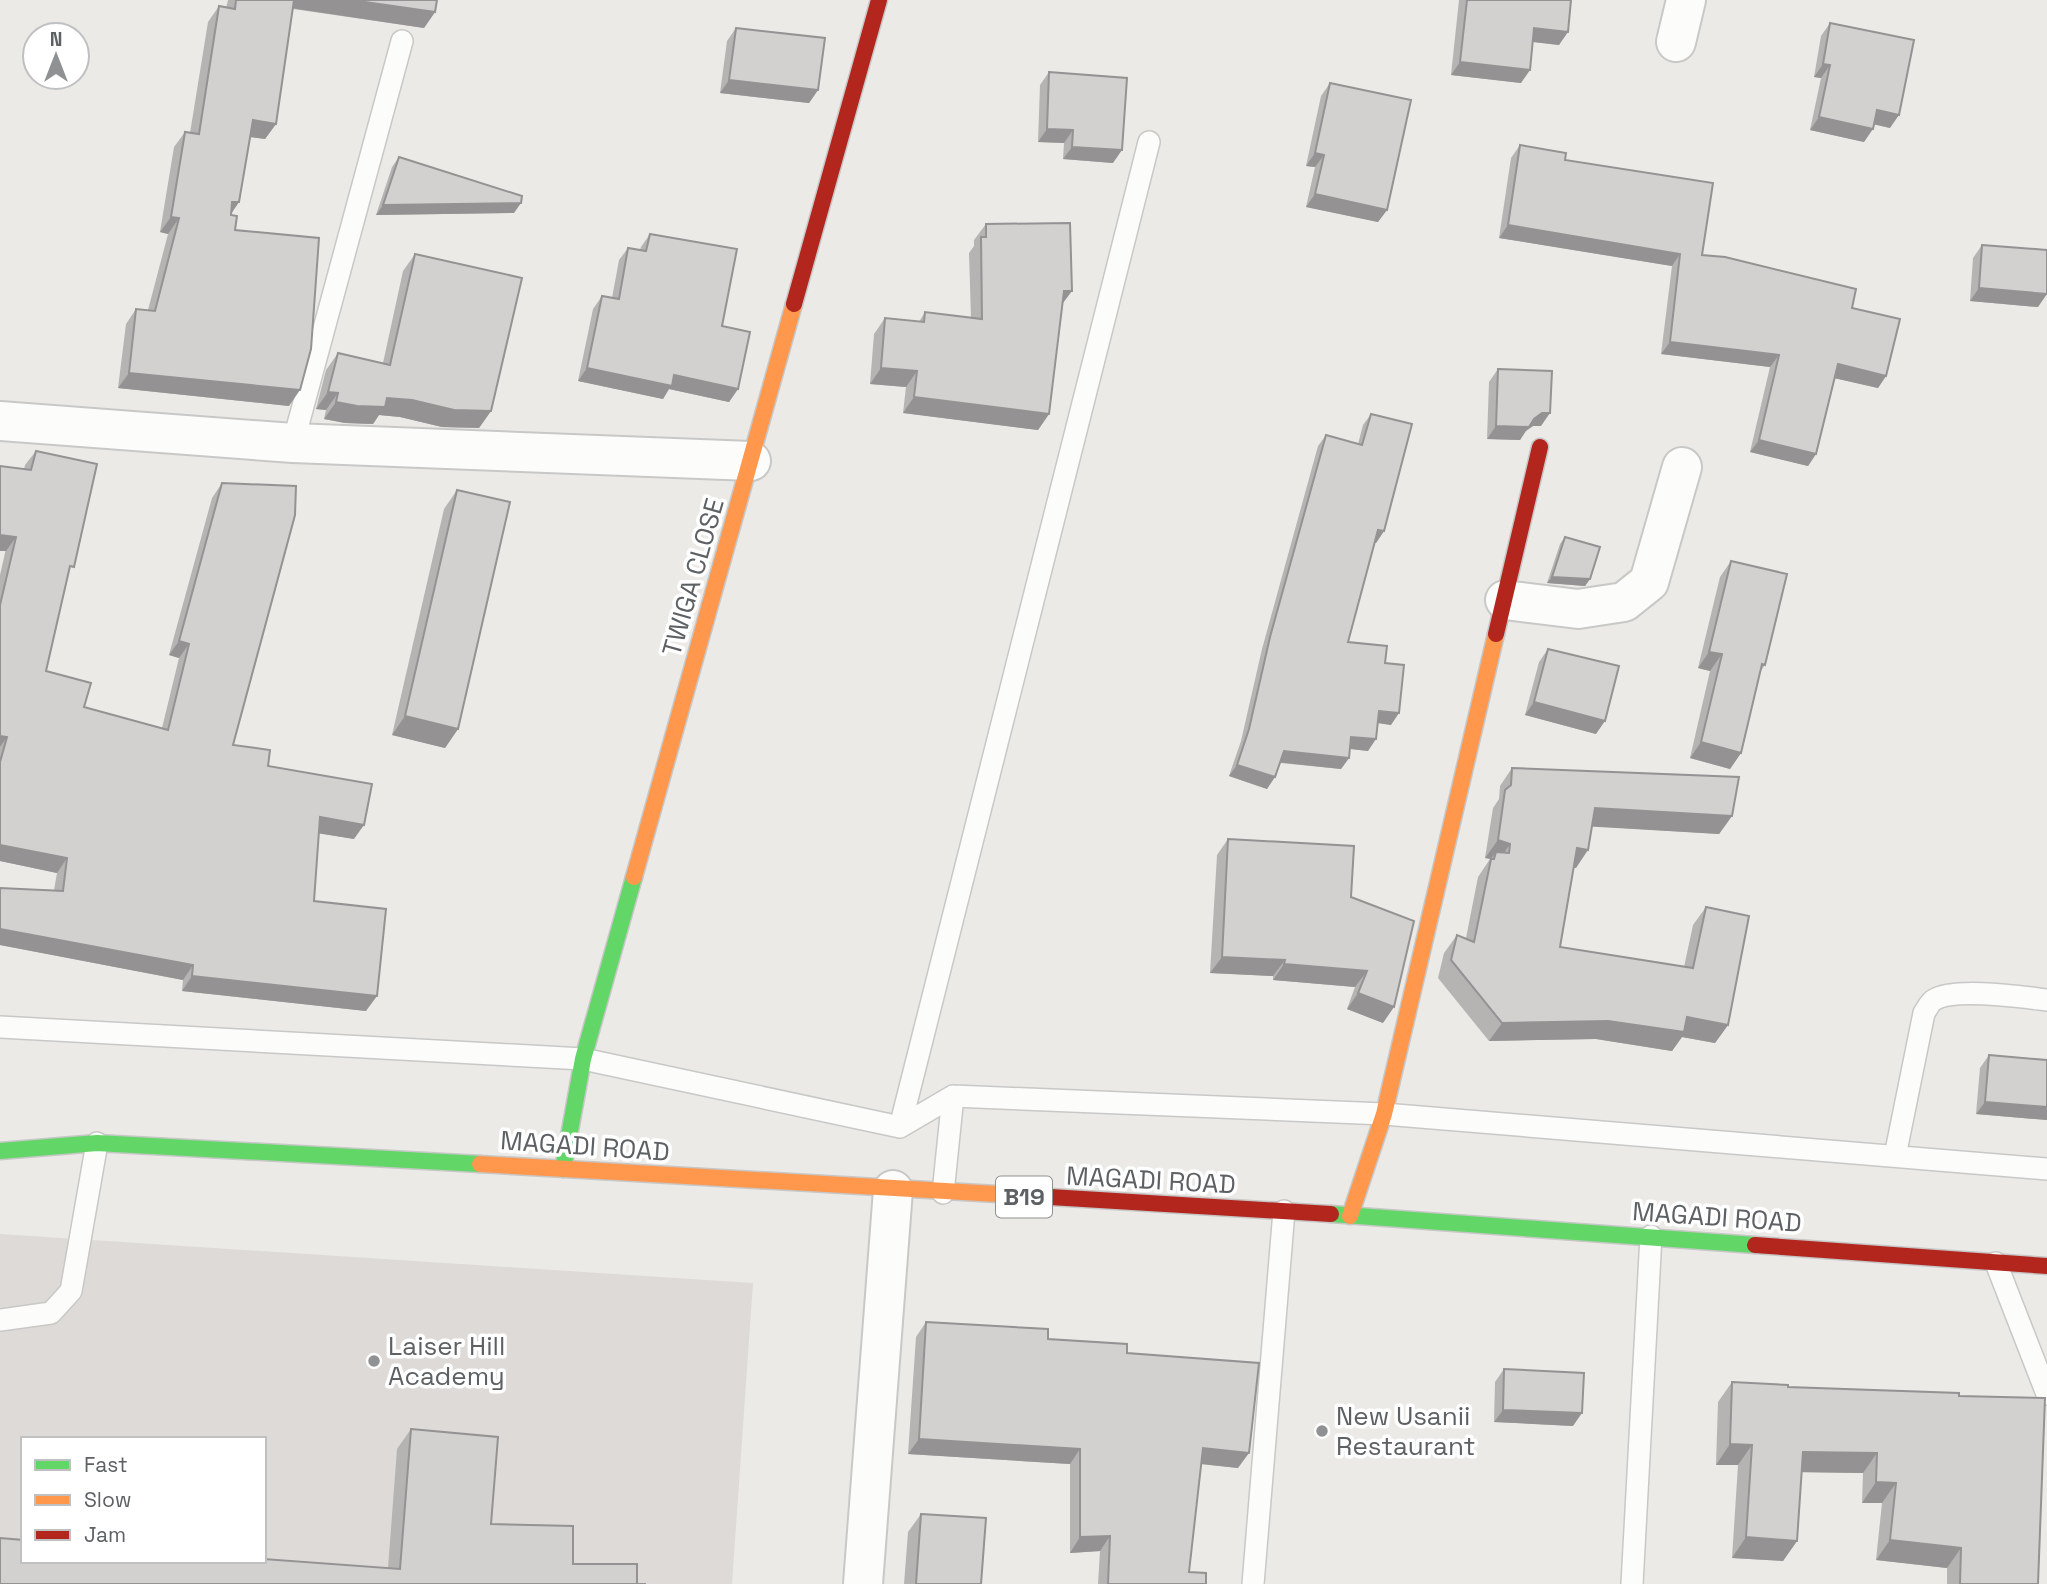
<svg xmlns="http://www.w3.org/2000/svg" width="2047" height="1584" font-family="'Space Grotesk',sans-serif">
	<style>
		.education { fill: #dedad7; fill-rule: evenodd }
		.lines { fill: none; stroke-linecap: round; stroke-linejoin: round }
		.lane-casing { stroke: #c8c8c7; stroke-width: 24 }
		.street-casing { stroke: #c8c8c7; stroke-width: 42 }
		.fast-casing { stroke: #c6c7c6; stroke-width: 19 }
		.slow-casing { stroke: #c6c7c6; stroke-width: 19 }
		.jam-casing { stroke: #c6c7c6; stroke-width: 19 }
		.lane { stroke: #fcfcfb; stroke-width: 21 }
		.street { stroke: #fcfcfb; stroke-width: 38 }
		.fast { stroke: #63d668; stroke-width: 16 }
		.slow { stroke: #ff974d; stroke-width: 16 }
		.jam { stroke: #b3261e; stroke-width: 16 }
		.wall { fill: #b5b4b3 }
		.shaded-wall { fill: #949292 }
		.building { fill: #d3d1d0; stroke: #949292; stroke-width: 2 }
		.poi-dot { fill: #8f9192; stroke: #fff; stroke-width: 2.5 }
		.labels { text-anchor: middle; stroke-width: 7; stroke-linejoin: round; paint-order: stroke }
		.shield { fill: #fff; stroke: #8e9092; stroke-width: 2 }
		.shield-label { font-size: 24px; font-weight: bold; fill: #5d6164 }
		.street-label { font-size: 26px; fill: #5d6164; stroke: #fff }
		.poi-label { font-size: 26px; fill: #5d6164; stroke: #fff; text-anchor: start }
	</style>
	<rect width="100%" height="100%" fill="#eceae7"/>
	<!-- education -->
	<path class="education" d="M0 1234 753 1283 732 1584H0ZM23 1439H264V1561H23Z"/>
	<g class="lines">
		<!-- lane casing -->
		<g class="lane-casing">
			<path id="lane" d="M293 443 402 41
				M0 1027 583 1059 900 1127 953 1096 1384 1114 2047 1169
				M900 1127 1149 142
				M1895 1156 1924 1013C1927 1009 1930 1002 1934 1000 1954 987 2022 997 2047 1000
				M943 1193 953 1096
				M1996 1263 2047 1394
				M0 1320 51 1313 71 1291 97 1143
				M1253 1584 1284 1211
				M1632 1584 1651 1236"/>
		</g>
		<!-- street casing -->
		<g class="street-casing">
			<path id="street" d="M1676 42 1686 0
				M0 421 293 443 751 461
				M1505 600 1578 609 1624 602 1649 582 1682 467
				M863 1584 893 1190"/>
		</g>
		<!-- fast casing -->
		<g class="fast-casing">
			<path id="fast" d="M0 1151 97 1143 480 1164
				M563 1169 583 1059 634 877
				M1331 1214 1755 1245"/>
		</g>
		<!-- slow casing -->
		<g class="slow-casing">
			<path id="slow" d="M634 877 794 304
				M480 1164 1050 1197
				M1350 1216 1384 1114 1496 634"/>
		</g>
		<!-- jam casing -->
		<g class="jam-casing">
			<path id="jam" d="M794 304 879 0
				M1496 634 1540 447
				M1050 1197 1331 1214
				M1755 1245 2047 1266"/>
		</g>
		<!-- lane -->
		<use href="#lane" class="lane"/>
		<!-- street -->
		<use href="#street" class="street"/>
		<!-- fast -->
		<use href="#fast" class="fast"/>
		<!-- slow -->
		<use href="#slow" class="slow"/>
		<!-- jam -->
		<use href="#jam" class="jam"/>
	</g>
	<!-- wall -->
	<path class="wall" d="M228 0H437L435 12 424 28 293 9 276 124 265 139 250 137 239 202 231 214 235 230 289 406 118 388 126 324 136 309 148 310 168 234 160 232 174 147 185 132 190 133 208 22 219 6 226 8Z
		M1459 0H1571L1559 45 1533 42 1521 83 1451 75Z
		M1830 23 1890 128 1874 124 1864 142 1810 130 1821 78 1814 77 1821 36Z
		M736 28 818 90 809 103 720 93 727 41Z
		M1049 72 1113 163 1063 159 1064 143 1038 142 1040 85Z
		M1330 83 1387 210 1378 222 1306 207 1315 167 1306 166 1321 96Z
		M1520 145 1565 160 1702 255 1852 308 1886 376 1878 388 1835 378 1816 454 1808 466 1750 452 1770 367 1661 354 1672 266 1499 238 1511 158Z
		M399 157 514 213 376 215 392 167Z
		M986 224 1063 304 1049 414 1038 430 903 413 906 387 870 384 874 334 885 318 919 322 925 312 971 318 969 253 974 246V240Z
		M650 234 722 326 738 389 729 402 669 389 663 399 578 381 593 309 602 296 612 298 619 260 628 248 640 250 641 247Z
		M1982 245 2038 307 1970 301 1973 258Z
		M415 254 491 411 479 428 442 427 400 417 379 415 373 424 345 423 324 419 326 410 316 409 326 370 338 353 383 363 403 271Z
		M1498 369 1541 426H1533L1526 430 1520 440 1487 439 1489 382Z
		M1371 414 1384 531 1376 543 1375 542 1348 642 1385 663 1391 725 1378 723 1368 751 1350 749 1349 758 1341 769 1280 763 1267 789 1229 776 1241 741 1262 649 1318 446 1326 435 1358 444 1363 425Z
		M36 451 68 576 46 671 84 707 162 728 179 658 169 655 212 498 222 483 233 745 268 766 354 839 319 833 314 901 366 1011 182 991 183 980 0 945V888L54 890 57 873 0 861V575L25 465Z
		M457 490 458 729 445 748 392 735 444 509Z
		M1565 537 1590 579 1585 586 1547 583 1560 544Z
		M1731 561 1765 665 1760 672 1741 753 1730 769 1690 758 1710 671 1698 668 1720 577Z
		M1548 649 1596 734 1525 715 1539 662Z
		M1512 768 1732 816 1719 834 1592 826 1576 868 1574 867 1560 947 1684 967 1693 925 1706 907 1728 1025 1715 1043 1682 1037 1672 1051 1596 1039 1489 1041 1438 978 1444 953 1457 935 1466 938 1478 877 1490 859 1485 858 1493 808 1499 799 1500 786Z
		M1228 839 1351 897 1383 1023 1347 1009 1355 987 1273 980V976L1210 973 1217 855Z
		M1989 1055 2047 1060V1120L1976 1114 1980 1068Z
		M926 1322 1048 1339 1127 1353 1238 1468 1201 1464 1189 1572 1206 1584H1098L1100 1551 1070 1553V1464L908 1454 916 1337Z
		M1504 1369 1573 1426 1494 1422 1495 1382Z
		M1732 1382 1788 1387 1959 1396 2038 1584H1947V1568L1876 1560 1882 1503H1862L1863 1473 1802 1472 1797 1541 1783 1561 1732 1558 1738 1465H1716L1718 1402Z
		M411 1429 491 1524 573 1564 637 1584 23 1561 388 1568 397 1449Z
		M921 1514 981 1584H904L908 1532Z"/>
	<!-- shaded-wall -->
	<path class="shaded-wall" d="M289 0H351L435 12 424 28 284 7Z
		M1534 28 1568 32 1559 45 1525 41Z
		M1460 62 1530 70 1521 83 1451 75Z
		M1823 64 1830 65 1821 78 1814 77Z
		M729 80 818 90 809 103 720 93Z
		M1877 110 1899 115 1890 128 1868 123Z
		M1819 117 1873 129 1864 142 1810 130Z
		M253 120 276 124 265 139 242 136Z
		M1047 129 1073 130 1064 143 1038 142Z
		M1072 147 1122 150 1113 163 1063 159Z
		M1315 153 1324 155 1315 167 1306 166Z
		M1315 194 1387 210 1378 222 1306 207Z
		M232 202H239L228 218Z
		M521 203 514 213 376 215 383 205Z
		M171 217 179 218 168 234 160 232Z
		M1508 225 1680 254 1672 266 1499 238Z
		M1979 288 2047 294 2038 307 1970 301Z
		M1064 291H1072L1060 307Z
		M1670 342 1779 355 1770 367 1661 354Z
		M1838 364 1886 376 1878 388 1829 377Z
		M587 368 674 375 738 389 729 402 669 389 663 399 578 381Z
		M881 368 917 371 906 387 870 384Z
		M129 373 300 390 289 406 118 388Z
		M328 392 338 393 326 410 316 409Z
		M914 397 1049 414 1038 430 903 413Z
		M387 398 412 400 491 411 479 428 442 427 400 417 379 415 373 424 345 423 324 419 336 402Z
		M1542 413H1550L1541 426H1533L1526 431 1520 440 1487 439 1496 426 1534 419Z
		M1759 440 1816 454 1808 466 1750 452Z
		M1378 530 1384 531 1376 543 1370 541Z
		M0 535 16 537 6 551H0Z
		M1552 577 1590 579 1585 586 1547 583Z
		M179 641 189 644 179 658 169 655Z
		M1709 652 1722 654 1710 671 1698 668Z
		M1534 702 1605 721 1596 734 1525 715Z
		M1379 711 1399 713 1391 725 1371 722Z
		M405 716 458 729 445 748 392 735Z
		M0 736 7 737 0 747Z
		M1351 737 1376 739 1368 751 1343 748Z
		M1701 742 1741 753 1730 769 1690 758Z
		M1284 751 1349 758 1341 769 1276 762Z
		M1237 765 1275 777 1267 789 1229 776Z
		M1595 808 1732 816 1719 834 1582 826Z
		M320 817 364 825 354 839 310 832Z
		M1498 840 1510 844 1498 862 1496 852 1491 859 1485 858Z
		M0 845 67 858 57 873 0 861Z
		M1577 848 1588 850 1576 868 1564 866Z
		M0 929 193 965 183 980 0 945Z
		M1222 957 1285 960 1273 976 1210 973Z
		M1284 964 1367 971 1355 987 1273 980Z
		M192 976 377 996 366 1011 182 991Z
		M1358 993 1394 1007 1383 1023 1347 1009Z
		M1687 1017 1728 1025 1715 1043 1682 1037 1672 1051 1596 1039 1489 1041 1502 1023Z
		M1985 1102 2047 1107V1120L1976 1114Z
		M1503 1410 1582 1413 1573 1426 1494 1422Z
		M919 1439 1080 1449 1070 1464 908 1454Z
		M1730 1444 1752 1445 1738 1465H1716Z
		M1203 1448 1249 1453 1238 1468 1192 1463Z
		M1803 1452 1877 1453 1863 1473 1789 1472Z
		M1876 1482 1896 1483 1882 1503H1862Z
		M1110 1536 1100 1551 1070 1553 1080 1537Z
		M1746 1537 1797 1541 1783 1561 1732 1558Z
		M1890 1540 1961 1548 1947 1568 1876 1560Z"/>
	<!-- building -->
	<path class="building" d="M236 0H294L276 124 253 120 239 202H232L231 215 237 216 235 230 319 238 311 349 300 390 129 373 136 309 155 311 179 218 171 217 185 132 199 134 219 6 235 9Z
		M351 0H437L435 12Z
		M1467 0H1571L1568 32 1534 28 1530 70 1460 62Z
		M1830 23 1914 40 1899 115 1877 110 1873 129 1819 117 1830 65 1823 64Z
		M736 28 825 38 818 90 729 80Z
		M1049 72 1127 78 1122 150 1072 147 1073 130 1047 129Z
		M1330 83 1411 100 1387 210 1315 194 1324 155 1315 153Z
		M1520 145 1566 153 1565 160 1713 183 1702 255 1725 257 1856 289 1852 308 1900 319 1886 376 1838 364 1816 454 1759 440 1779 355 1670 342 1680 254 1508 225Z
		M399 157 522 196 521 203 383 205Z
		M1070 223 1072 291H1064L1049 414 914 397 917 371 881 368 885 318 924 322 925 312 982 319 981 237H986V224Z
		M650 234 737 249 722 326 750 332 738 389 674 375 672 386 587 368 602 296 619 299 628 248 646 251Z
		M1982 245 2047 250V294L1979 288Z
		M415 254 522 278 491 411 454 410 412 400 387 398 385 407 357 406 336 402 338 393 328 392 338 353 390 365Z
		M1498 369 1552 371 1550 413H1542L1534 419 1529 427 1496 426Z
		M1371 414 1412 424 1384 531 1378 530 1348 642 1387 646 1385 663 1404 665 1399 713 1379 711 1376 739 1351 737 1349 758 1284 751 1275 777 1237 765 1249 729 1270 637 1326 435 1362 445Z
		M36 451 97 464 74 567 70 566 46 671 91 683 84 707 168 730 189 644 179 641 222 483 296 486 295 515 233 745 270 750 268 766 372 784 364 825 320 817 314 901 386 909 377 996 192 976 193 965 0 929V888L63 891 67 858 0 845V762L7 737 0 736V605L16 537 0 535V466L31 470Z
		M457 490 510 502 458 729 405 716Z
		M1565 537 1600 547 1590 579 1552 577Z
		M1731 561 1787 574 1765 665 1762 664 1741 753 1701 742 1722 654 1709 652Z
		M1548 649 1619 666 1605 721 1534 702Z
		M1512 768 1739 777 1732 816 1595 808 1588 850 1577 848 1560 947 1693 968 1706 907 1749 916 1728 1025 1687 1017 1684 1032 1608 1021 1502 1023 1451 960 1457 935 1474 942 1491 859H1494L1496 852 1509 853 1510 844 1498 840 1505 790 1511 785Z
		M1228 839 1354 846 1351 897 1414 921 1394 1007 1358 993 1367 971 1284 964 1285 960 1222 957Z
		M1989 1055 2047 1060V1107L1985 1102Z
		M926 1322 1048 1329V1339L1127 1344V1353L1259 1363 1249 1453 1203 1448 1189 1572 1206 1573V1584H1108L1110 1536 1080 1537V1449L919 1439Z
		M1504 1369 1584 1373 1582 1413 1503 1410Z
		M1732 1382 1788 1385V1387L1959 1393V1396L2045 1398 2038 1584H1960L1961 1548 1890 1540 1896 1483 1876 1482 1877 1453 1803 1452 1797 1541 1746 1537 1752 1445 1730 1444Z
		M411 1429 498 1437 491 1524 573 1526V1564H637V1584H646H0V1538L23 1540V1561H264V1559L400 1569Z
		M921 1514 986 1518 981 1584H916Z"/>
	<!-- markers -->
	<g class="poi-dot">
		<circle cx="374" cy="1361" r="7"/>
		<circle cx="1322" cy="1431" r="7"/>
	</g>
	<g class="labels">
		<!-- shield labels -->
		<rect class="shield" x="996" y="1176.5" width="56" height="41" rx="5"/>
		<g class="shield-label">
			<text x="1024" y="1205">B19</text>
		</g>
		<!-- street labels -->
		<g class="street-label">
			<text transform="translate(693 577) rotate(-74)" y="9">TWIGA CLOSE</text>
			<text transform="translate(585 1146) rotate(4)" y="9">MAGADI ROAD</text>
			<text transform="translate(1151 1180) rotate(3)" y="9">MAGADI ROAD</text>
			<text transform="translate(1717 1217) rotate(4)" y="9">MAGADI ROAD</text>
		</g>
		<!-- poi labels -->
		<g class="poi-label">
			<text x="388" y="1355">Laiser Hill<tspan x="388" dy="30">Academy</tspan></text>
			<text x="1336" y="1425">New Usanii<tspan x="1336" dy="30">Restaurant</tspan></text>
		</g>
	</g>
	<!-- legend -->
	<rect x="21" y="1437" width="245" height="126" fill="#ffffff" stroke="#bec0c1" stroke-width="2"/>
	<rect x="35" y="1460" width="35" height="10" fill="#63d668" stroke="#bec0c1" stroke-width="2"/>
	<text x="84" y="1472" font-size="21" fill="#5d6164">Fast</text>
	<rect x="35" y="1495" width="35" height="10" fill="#ff974d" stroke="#bec0c1" stroke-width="2"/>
	<text x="84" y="1507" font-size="21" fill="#5d6164">Slow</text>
	<rect x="35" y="1530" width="35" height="10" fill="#b3261e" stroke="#bec0c1" stroke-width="2"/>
	<text x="84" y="1542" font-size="21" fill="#5d6164">Jam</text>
	<!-- north arrow -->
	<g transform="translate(56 56)"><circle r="33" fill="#ffffff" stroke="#bec0c1" stroke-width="2"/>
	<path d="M0-5L12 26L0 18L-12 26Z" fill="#8f9192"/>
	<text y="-10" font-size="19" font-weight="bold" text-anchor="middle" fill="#5d6164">N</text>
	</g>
</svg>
